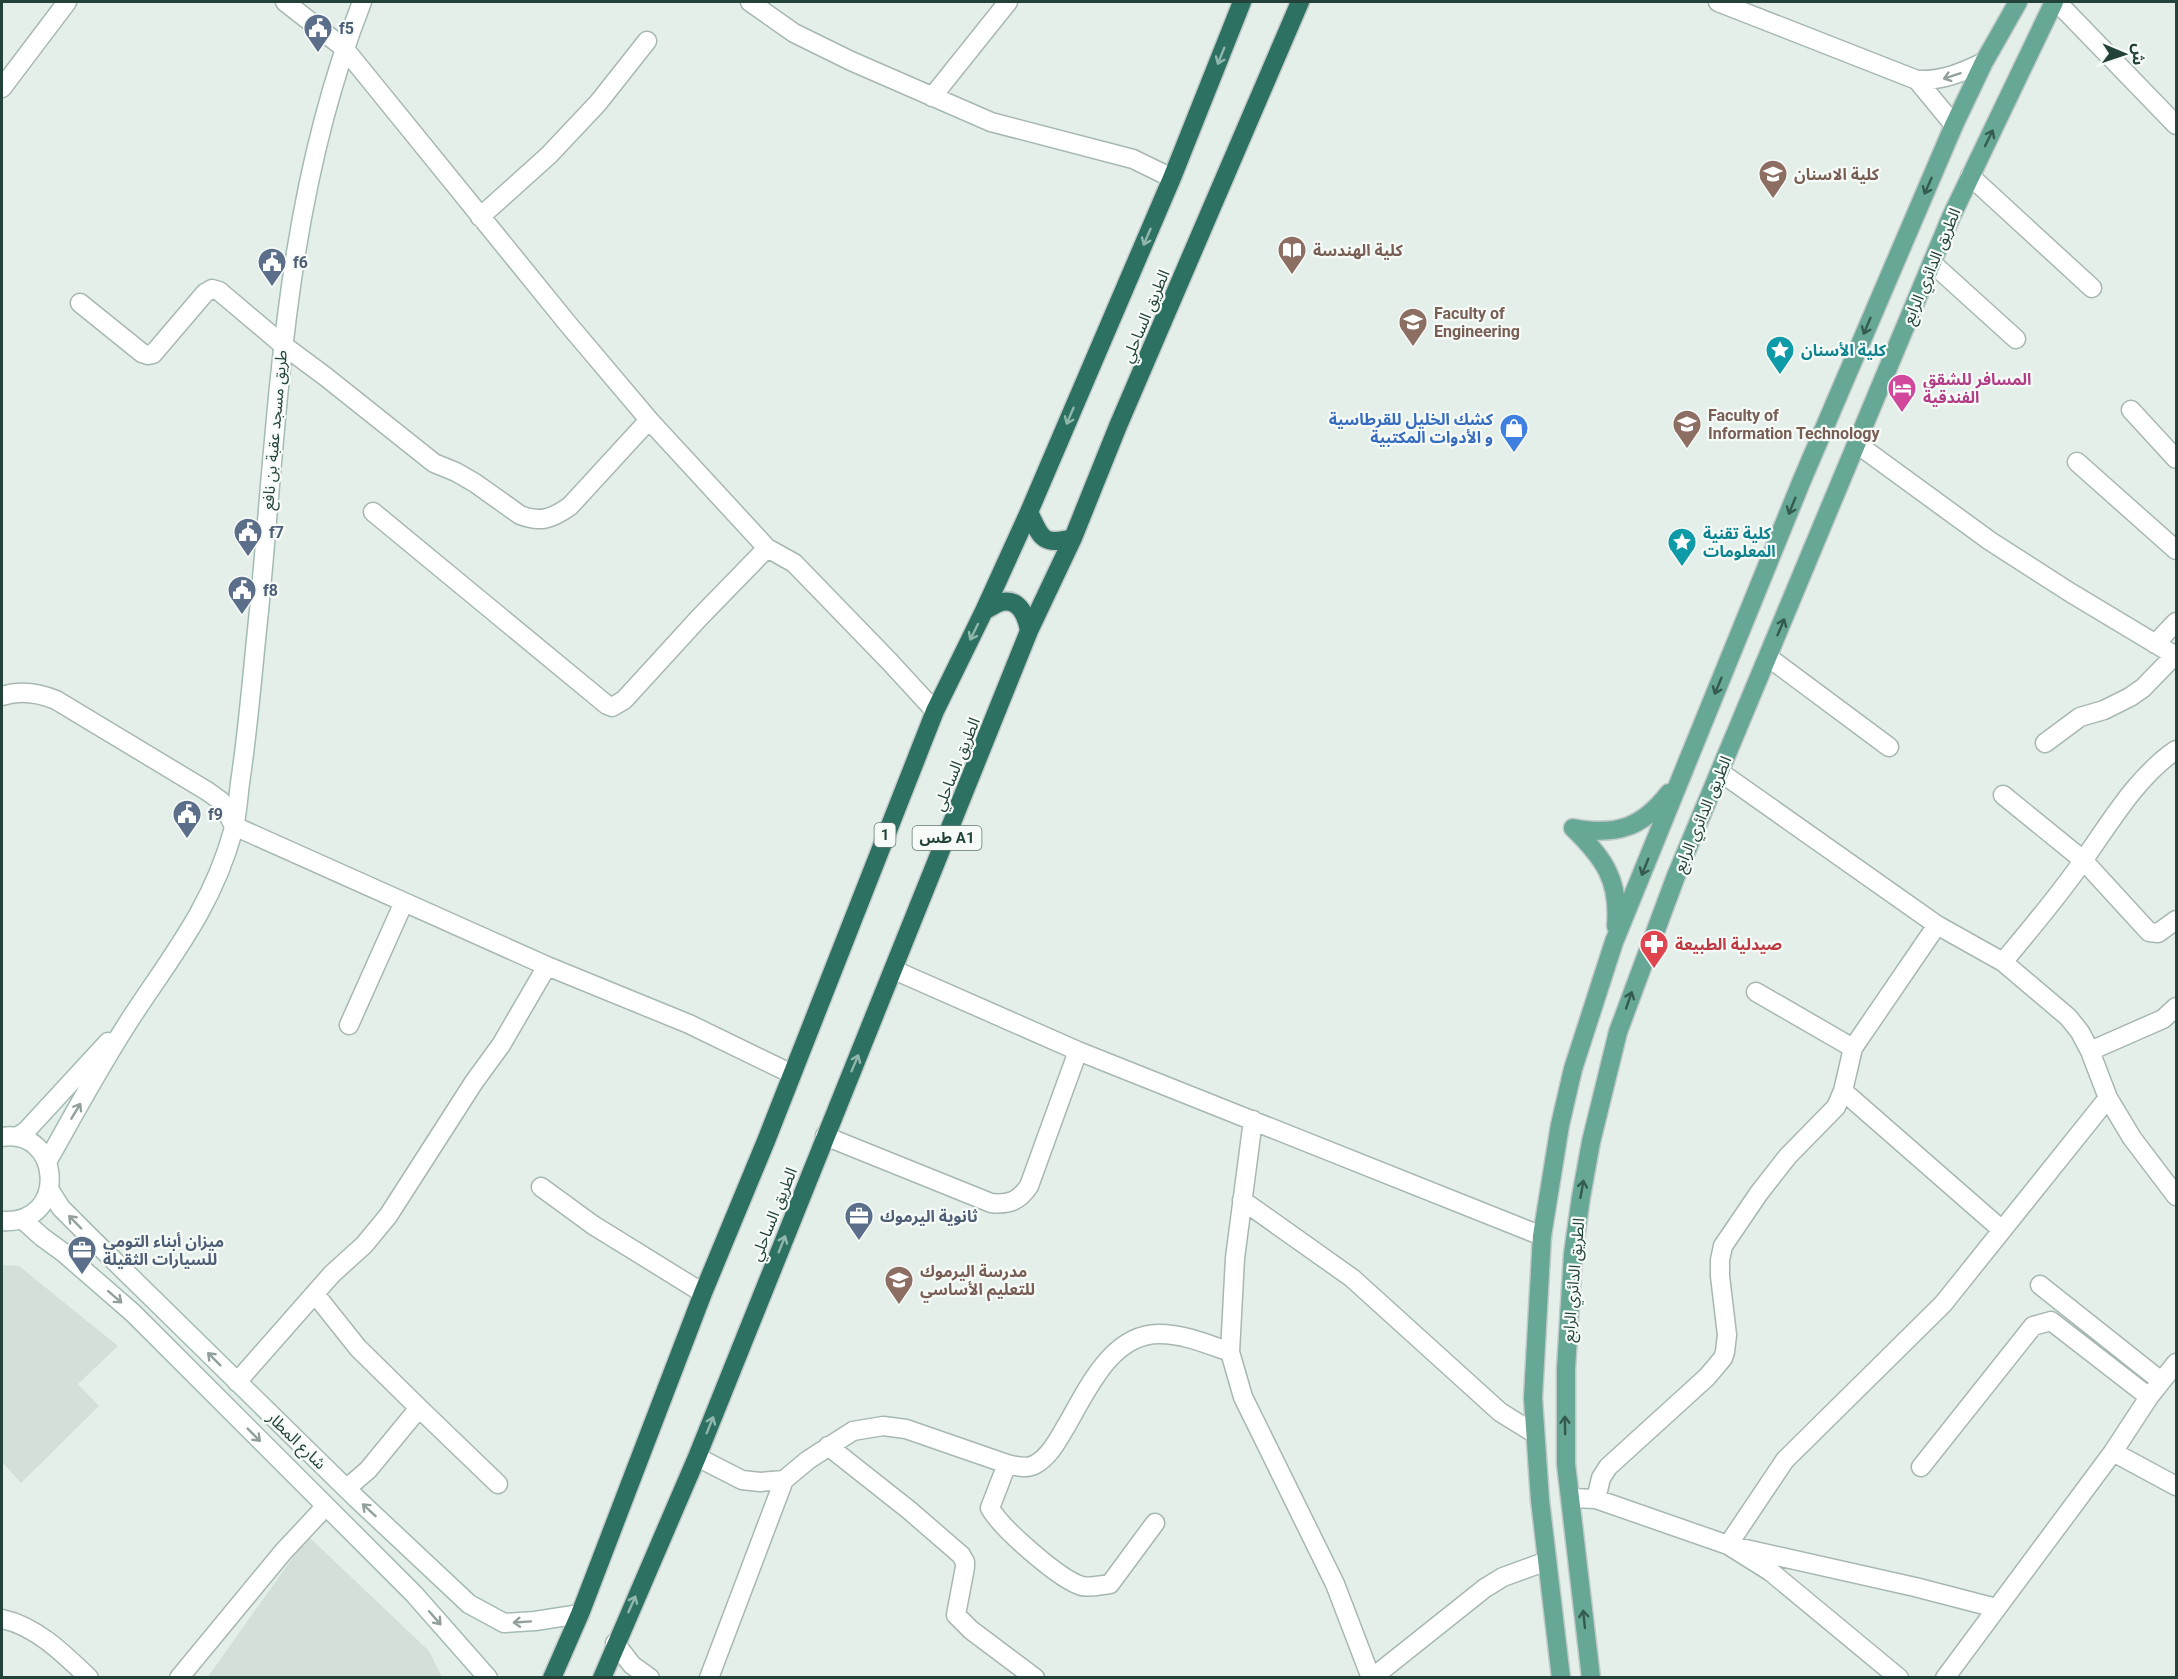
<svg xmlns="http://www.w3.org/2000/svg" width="2178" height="1679" font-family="Roboto,'Noto Sans Arabic',sans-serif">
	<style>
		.built { fill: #d3dfd9 }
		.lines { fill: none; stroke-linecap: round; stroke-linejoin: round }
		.street-casing { stroke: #a7b8b1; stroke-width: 21 }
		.secondary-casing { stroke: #a3bbb2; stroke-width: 21 }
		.primary-casing { stroke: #c1cac8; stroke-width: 21 }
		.highway-casing { stroke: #c1cac8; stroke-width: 21 }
		.street { stroke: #fff; stroke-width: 18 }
		.secondary { stroke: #fff; stroke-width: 18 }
		.primary { stroke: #67a795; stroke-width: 18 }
		.highway { stroke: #2c7161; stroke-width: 18 }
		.oneway { stroke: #91b6ac }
		.oneway2 { stroke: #91a09c }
		.oneway3 { stroke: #345b50 }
		.labels { text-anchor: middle; stroke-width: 4.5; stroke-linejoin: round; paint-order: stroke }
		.shield { fill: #f6fbf8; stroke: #627a72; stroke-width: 1.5 }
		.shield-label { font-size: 15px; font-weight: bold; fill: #234239 }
		.service-label { font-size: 16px; font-weight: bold; fill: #4e5e75; stroke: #f6fbf8; text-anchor: start }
		.education-label { font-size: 16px; font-weight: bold; fill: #785e54; stroke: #f6fbf8; text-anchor: start }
		.street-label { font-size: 16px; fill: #234239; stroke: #f6fbf8 }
		.culture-label { font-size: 16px; font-weight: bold; fill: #0d838f; stroke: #f6fbf8; text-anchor: start }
		.hotel-label { font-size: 16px; font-weight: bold; fill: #b23c85; stroke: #f6fbf8; text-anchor: start }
		.shop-label { font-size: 16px; font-weight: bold; fill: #366cbe; stroke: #f6fbf8; text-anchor: end }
		.health-label { font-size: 16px; font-weight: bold; fill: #be3a42; stroke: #f6fbf8; text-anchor: start }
	</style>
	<rect width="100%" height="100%" fill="#e5efea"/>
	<!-- built -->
	<path class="built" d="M2 1265 19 1266 118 1346 78 1384 99 1406 21 1483 2 1462Z
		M308 1536 429 1651 442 1677 207 1678Z"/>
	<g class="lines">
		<!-- street casing -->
		<g class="street-casing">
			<path id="street" d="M285 2 344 48 568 324 650 421 767 548 794 563 889 661 935 711
				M750 2 794 33 851 61 991 122 1133 159 1172 178
				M1718 2 1917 80C1942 81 1961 73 1984 62
				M2057 2 2176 125
				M1917 80 1954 125
				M2 88 67 2
				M932 97 1008 2
				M1970 176 2092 288
				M480 217 549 155 598 103 647 41
				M1932 263 2016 339
				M80 303 142 353 148 355 153 354 205 293 212 289 219 291 283 345 326 377 434 463 456 472 475 483 520 515C540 523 552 519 570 506L649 420
				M2131 410 2176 459
				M1857 444 1990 541 2071 593 2176 656
				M2077 462 2176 550
				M373 512 607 705 612 707 624 700 699 618 767 548
				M2155 644 2176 622
				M1768 657 1889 747
				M2 696C20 690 39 693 56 700L207 791 221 801 234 826 547 966 689 1024 792 1074
				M2045 743 2080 717 2104 710 2130 697 2143 688 2175 655
				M1720 772 1937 925 2003 962 2068 1017 2080 1032 2090 1051 2108 1098 2132 1138 2176 1196
				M2003 795 2083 860 2149 932 2158 933 2176 920
				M2003 962C2029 931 2056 899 2080 865 2109 825 2135 778 2176 750
				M894 970 1078 1051 1542 1236
				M1756 992 1853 1048
				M349 1025 404 902
				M2090 1051 2163 1019 2176 1007
				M1843 1091 2002 1230
				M1253 1120 1235 1258 1230 1352 1243 1397 1335 1584 1371 1678
				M825 1136 991 1203C1009 1205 1019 1201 1029 1186L1078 1051
				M541 1187 593 1225 703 1293
				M1242 1200 1352 1278 1500 1412 1534 1433
				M2040 1285 2161 1381
				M315 1294 358 1348 419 1408 368 1470 347 1488
				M237 1382 332 1274 364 1245 388 1216 474 1082 501 1045 547 966
				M419 1408 498 1484
				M828 1446 909 1510 961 1555 965 1562V1567L956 1615 971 1630 1035 1678
				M2113 1452 2176 1486
				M697 1457 742 1480 760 1482 784 1480 808 1460 853 1431 883 1426 906 1429 1007 1464C1015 1466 1026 1469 1034 1465 1050 1457 1059 1438 1068 1423 1088 1388 1112 1334 1159 1334 1184 1334 1207 1344 1230 1352
				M1007 1464 990 1508C1001 1528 1060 1580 1082 1586 1090 1588 1101 1585 1110 1584L1155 1523
				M1921 1467 2033 1326 2051 1321 2149 1397
				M1571 1498 1596 1499 1728 1545 1771 1572 1899 1678
				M1596 1499 1601 1478 1608 1467 1707 1377 1723 1358 1725 1352 1727 1335 1720 1276V1260L1723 1246 1759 1193 1788 1156 1836 1107 1843 1091 1853 1048 1937 925
				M1996 1608 1915 1587 1728 1545 1785 1460 1943 1304 2108 1098
				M2 1619C36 1626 64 1654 89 1678
				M615 1643 632 1665 650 1678
				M179 1678 283 1552 325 1507
				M709 1678 784 1480
				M1372 1678 1485 1588 1503 1577 1547 1561
				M1945 1678 2113 1452 2149 1397 2176 1363"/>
		</g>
		<!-- secondary casing -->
		<g class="secondary-casing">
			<path id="secondary" d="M2 1137C61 1127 70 1225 2 1221
				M17 1137 26 1131 108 1042
				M47 1162C74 1114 101 1064 131 1018 173 954 212 907 233 831 238 813 238 794 241 776 249 721 253 666 259 611 279 402 284 200 362 2
				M49 1189 61 1208 92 1239 356 1498 469 1604 504 1623 535 1621 580 1614
				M22 1219 42 1237 64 1253 133 1313 414 1594 488 1678"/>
		</g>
		<!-- primary casing -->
		<g class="primary-casing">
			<path id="primary" d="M1573 828C1604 858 1620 881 1616 926
				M1573 828C1616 836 1642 828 1669 793
				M1561 1678 1540 1500 1533 1398 1542 1236 1560 1125 1573 1069 1614 942 1802 480 1954 125 1984 62 2018 2
				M1591 1678 1566 1464V1369L1573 1254 1581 1197 1591 1142 1618 1032 1676 876 1951 217 2054 2"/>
		</g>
		<!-- highway casing -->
		<g class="highway-casing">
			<path id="highway" d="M1029 512C1041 538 1042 546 1073 538
				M984 611C990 608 997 603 1002 602 1020 598 1027 618 1029 631
				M552 1678 580 1614 703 1293 766 1141 935 711 984 611 1029 512 1172 178 1242 2
				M602 1678 697 1457 1029 631 1073 538 1118 426 1300 2"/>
		</g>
		<!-- street -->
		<use href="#street" class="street"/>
		<!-- secondary -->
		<use href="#secondary" class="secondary"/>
		<!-- primary -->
		<use href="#primary" class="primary"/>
		<!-- highway -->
		<use href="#highway" class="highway"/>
	</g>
	<!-- one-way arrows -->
	<defs><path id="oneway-shaft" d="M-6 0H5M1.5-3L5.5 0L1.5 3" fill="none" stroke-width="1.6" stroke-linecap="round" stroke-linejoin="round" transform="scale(1.5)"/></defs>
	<g class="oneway">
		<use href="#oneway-shaft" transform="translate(1221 56) rotate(112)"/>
		<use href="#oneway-shaft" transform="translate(1147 237) rotate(113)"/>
		<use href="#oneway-shaft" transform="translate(1070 416) rotate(113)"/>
		<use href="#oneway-shaft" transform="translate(974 632) rotate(116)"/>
		<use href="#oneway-shaft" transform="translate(855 1063) rotate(-67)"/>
		<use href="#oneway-shaft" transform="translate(782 1244) rotate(-68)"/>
		<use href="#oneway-shaft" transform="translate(710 1425) rotate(-68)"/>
		<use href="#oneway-shaft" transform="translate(632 1604) rotate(-66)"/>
	</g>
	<g class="oneway2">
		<use href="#oneway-shaft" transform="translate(1952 76) rotate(162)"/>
		<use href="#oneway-shaft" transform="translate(76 1111) rotate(-59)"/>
		<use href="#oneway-shaft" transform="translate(75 1222) rotate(-134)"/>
		<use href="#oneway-shaft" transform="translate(115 1297) rotate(41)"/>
		<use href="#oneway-shaft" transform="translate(214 1359) rotate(-135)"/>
		<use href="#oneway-shaft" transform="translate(254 1435) rotate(45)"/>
		<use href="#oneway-shaft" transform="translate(369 1510) rotate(-137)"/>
		<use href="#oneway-shaft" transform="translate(435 1618) rotate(49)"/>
		<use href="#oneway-shaft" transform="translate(522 1622) rotate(176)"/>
	</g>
	<g class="oneway3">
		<use href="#oneway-shaft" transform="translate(1989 138) rotate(-64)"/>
		<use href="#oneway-shaft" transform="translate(1928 186) rotate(114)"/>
		<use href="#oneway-shaft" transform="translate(1867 326) rotate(113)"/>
		<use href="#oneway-shaft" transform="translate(1792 506) rotate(112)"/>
		<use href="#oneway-shaft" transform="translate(1781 627) rotate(-67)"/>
		<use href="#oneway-shaft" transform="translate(1718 686) rotate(113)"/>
		<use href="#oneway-shaft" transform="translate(1645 867) rotate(112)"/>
		<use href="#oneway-shaft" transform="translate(1629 1000) rotate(-71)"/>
		<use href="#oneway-shaft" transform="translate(1582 1189) rotate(-80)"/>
		<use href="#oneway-shaft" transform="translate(1565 1425) rotate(-91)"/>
		<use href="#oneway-shaft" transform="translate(1584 1619) rotate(-96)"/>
	</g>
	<!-- icons -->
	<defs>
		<g id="civic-pin" transform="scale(1.5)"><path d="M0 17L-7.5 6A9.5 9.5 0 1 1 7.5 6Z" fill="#5c6f8a" stroke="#f6fbf8"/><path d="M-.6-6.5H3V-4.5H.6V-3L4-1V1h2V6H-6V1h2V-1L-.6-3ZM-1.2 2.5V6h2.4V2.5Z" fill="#fff"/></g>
		<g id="university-pin" transform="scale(1.5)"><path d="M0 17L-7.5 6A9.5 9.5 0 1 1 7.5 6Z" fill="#8d6e63" stroke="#f6fbf8"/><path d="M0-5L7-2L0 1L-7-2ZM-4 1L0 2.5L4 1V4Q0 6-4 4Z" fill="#fff"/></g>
		<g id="library-pin" transform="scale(1.5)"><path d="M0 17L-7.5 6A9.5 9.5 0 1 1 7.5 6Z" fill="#8d6e63" stroke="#f6fbf8"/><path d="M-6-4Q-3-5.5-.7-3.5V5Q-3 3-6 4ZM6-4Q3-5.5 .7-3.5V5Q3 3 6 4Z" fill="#fff"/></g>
		<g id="school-pin" transform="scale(1.5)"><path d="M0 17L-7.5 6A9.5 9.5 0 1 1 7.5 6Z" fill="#8d6e63" stroke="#f6fbf8"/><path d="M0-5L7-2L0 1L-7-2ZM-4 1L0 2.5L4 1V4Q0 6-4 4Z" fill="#fff"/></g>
		<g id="sight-pin" transform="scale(1.5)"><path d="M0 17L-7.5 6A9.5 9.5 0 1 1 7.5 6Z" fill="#0f9aa8" stroke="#f6fbf8"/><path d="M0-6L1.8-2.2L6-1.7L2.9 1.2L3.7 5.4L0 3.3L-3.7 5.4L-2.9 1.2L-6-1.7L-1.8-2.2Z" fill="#fff"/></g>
		<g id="hotel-pin" transform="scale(1.5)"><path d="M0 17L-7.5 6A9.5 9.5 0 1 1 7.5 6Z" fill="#d1479c" stroke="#f6fbf8"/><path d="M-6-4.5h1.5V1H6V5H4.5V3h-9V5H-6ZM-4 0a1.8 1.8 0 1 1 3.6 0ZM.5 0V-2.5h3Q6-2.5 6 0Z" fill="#fff"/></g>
		<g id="shop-pin" transform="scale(1.5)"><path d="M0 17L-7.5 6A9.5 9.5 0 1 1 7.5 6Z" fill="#3f7fe0" stroke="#f6fbf8"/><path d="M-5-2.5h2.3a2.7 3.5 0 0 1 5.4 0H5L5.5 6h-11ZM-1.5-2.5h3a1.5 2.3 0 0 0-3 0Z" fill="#fff"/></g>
		<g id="pharmacy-pin" transform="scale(1.5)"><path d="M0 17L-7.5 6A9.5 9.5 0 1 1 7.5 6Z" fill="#e0444e" stroke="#f6fbf8"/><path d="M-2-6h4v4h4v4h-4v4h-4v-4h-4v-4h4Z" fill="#fff"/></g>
		<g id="office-pin" transform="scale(1.5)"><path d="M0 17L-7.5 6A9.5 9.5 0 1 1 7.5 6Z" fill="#5c6f8a" stroke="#f6fbf8"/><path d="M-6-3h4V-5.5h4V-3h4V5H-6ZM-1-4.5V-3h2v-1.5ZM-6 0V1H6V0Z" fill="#fff"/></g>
	</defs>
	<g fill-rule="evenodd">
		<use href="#civic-pin" x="318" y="28"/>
		<use href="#university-pin" x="1773" y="174"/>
		<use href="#library-pin" x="1292" y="250"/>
		<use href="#civic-pin" x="272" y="262"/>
		<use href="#school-pin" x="1413" y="322"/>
		<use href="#sight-pin" x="1780" y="350"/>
		<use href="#hotel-pin" x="1902" y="388"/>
		<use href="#school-pin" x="1687" y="424"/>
		<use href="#shop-pin" x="1514" y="428"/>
		<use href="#civic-pin" x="248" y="532"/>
		<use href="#sight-pin" x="1682" y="542"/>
		<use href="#civic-pin" x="242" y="590"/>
		<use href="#civic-pin" x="187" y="814"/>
		<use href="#pharmacy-pin" x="1654" y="944"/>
		<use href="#office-pin" x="859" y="1216"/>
		<use href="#office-pin" x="82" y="1250"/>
		<use href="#school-pin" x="899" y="1280"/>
	</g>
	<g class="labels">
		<!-- shield labels -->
		<g class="shield">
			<rect x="874.5" y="823" width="21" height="24" rx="4.5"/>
			<rect x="912.5" y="826" width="69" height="24" rx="4.5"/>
		</g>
		<g class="shield-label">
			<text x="885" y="840">1</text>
			<text x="947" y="843">طس A1</text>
		</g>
		<!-- service labels -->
		<g class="service-label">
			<text x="339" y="34">f5</text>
			<text x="293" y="268">f6</text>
			<text x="269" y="538">f7</text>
			<text x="263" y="596">f8</text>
			<text x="208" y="820">f9</text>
			<text x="880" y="1222">ثانوية اليرموك</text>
			<text x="103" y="1247">ميزان أبناء التومي<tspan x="103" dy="18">للسيارات الثقيلة</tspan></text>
		</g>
		<!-- education labels -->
		<g class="education-label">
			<text x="1794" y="180">كلية الاسنان</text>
			<text x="1313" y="256">كلية الهندسة</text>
			<text x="1434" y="319">Faculty of<tspan x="1434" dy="18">Engineering</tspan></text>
			<text x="1708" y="421">Faculty of<tspan x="1708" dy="18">Information Technology</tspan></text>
			<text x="920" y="1277">مدرسة اليرموك<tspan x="920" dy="18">للتعليم الأساسي</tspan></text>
		</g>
		<!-- street labels -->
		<g class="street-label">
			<text transform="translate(1931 266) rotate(-67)" y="6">الطريق الدائري الرابع</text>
			<text transform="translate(1145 316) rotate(-67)" y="6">الطريق الساحلي</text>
			<text transform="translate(274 430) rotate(-85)" y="6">طريق مسجد عقبة بن نافع</text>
			<text transform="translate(956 764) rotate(-68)" y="6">الطريق الساحلي</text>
			<text transform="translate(1702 814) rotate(-67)" y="6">الطريق الدائري الرابع</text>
			<text transform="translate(773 1214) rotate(-68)" y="6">الطريق الساحلي</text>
			<text transform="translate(1573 1280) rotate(-85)" y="6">الطريق الدائري الرابع</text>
			<text transform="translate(297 1440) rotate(44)" y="6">شارع المطار</text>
		</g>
		<!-- culture labels -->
		<g class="culture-label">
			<text x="1801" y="356">كلية الأسنان</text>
			<text x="1703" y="539">كلية تقنية<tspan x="1703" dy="18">المعلومات</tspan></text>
		</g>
		<!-- hotel labels -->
		<g class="hotel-label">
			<text x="1923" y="385">المسافر للشقق<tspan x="1923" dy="18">الفندقية</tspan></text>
		</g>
		<!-- shop labels -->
		<g class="shop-label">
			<text x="1493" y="425">كشك الخليل للقرطاسية<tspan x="1493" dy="18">و الأدوات المكتبية</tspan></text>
		</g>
		<!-- health labels -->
		<g class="health-label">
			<text x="1675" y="950">صيدلية الطبيعة</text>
		</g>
	</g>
	<!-- border -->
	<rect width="2178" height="1679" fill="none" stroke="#234239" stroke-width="6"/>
	<!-- north arrow -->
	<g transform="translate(2124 54) rotate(92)" stroke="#f6fbf8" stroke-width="4.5" paint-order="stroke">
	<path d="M0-4.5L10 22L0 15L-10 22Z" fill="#234239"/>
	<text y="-9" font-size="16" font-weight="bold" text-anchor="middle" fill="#234239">ش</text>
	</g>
</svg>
